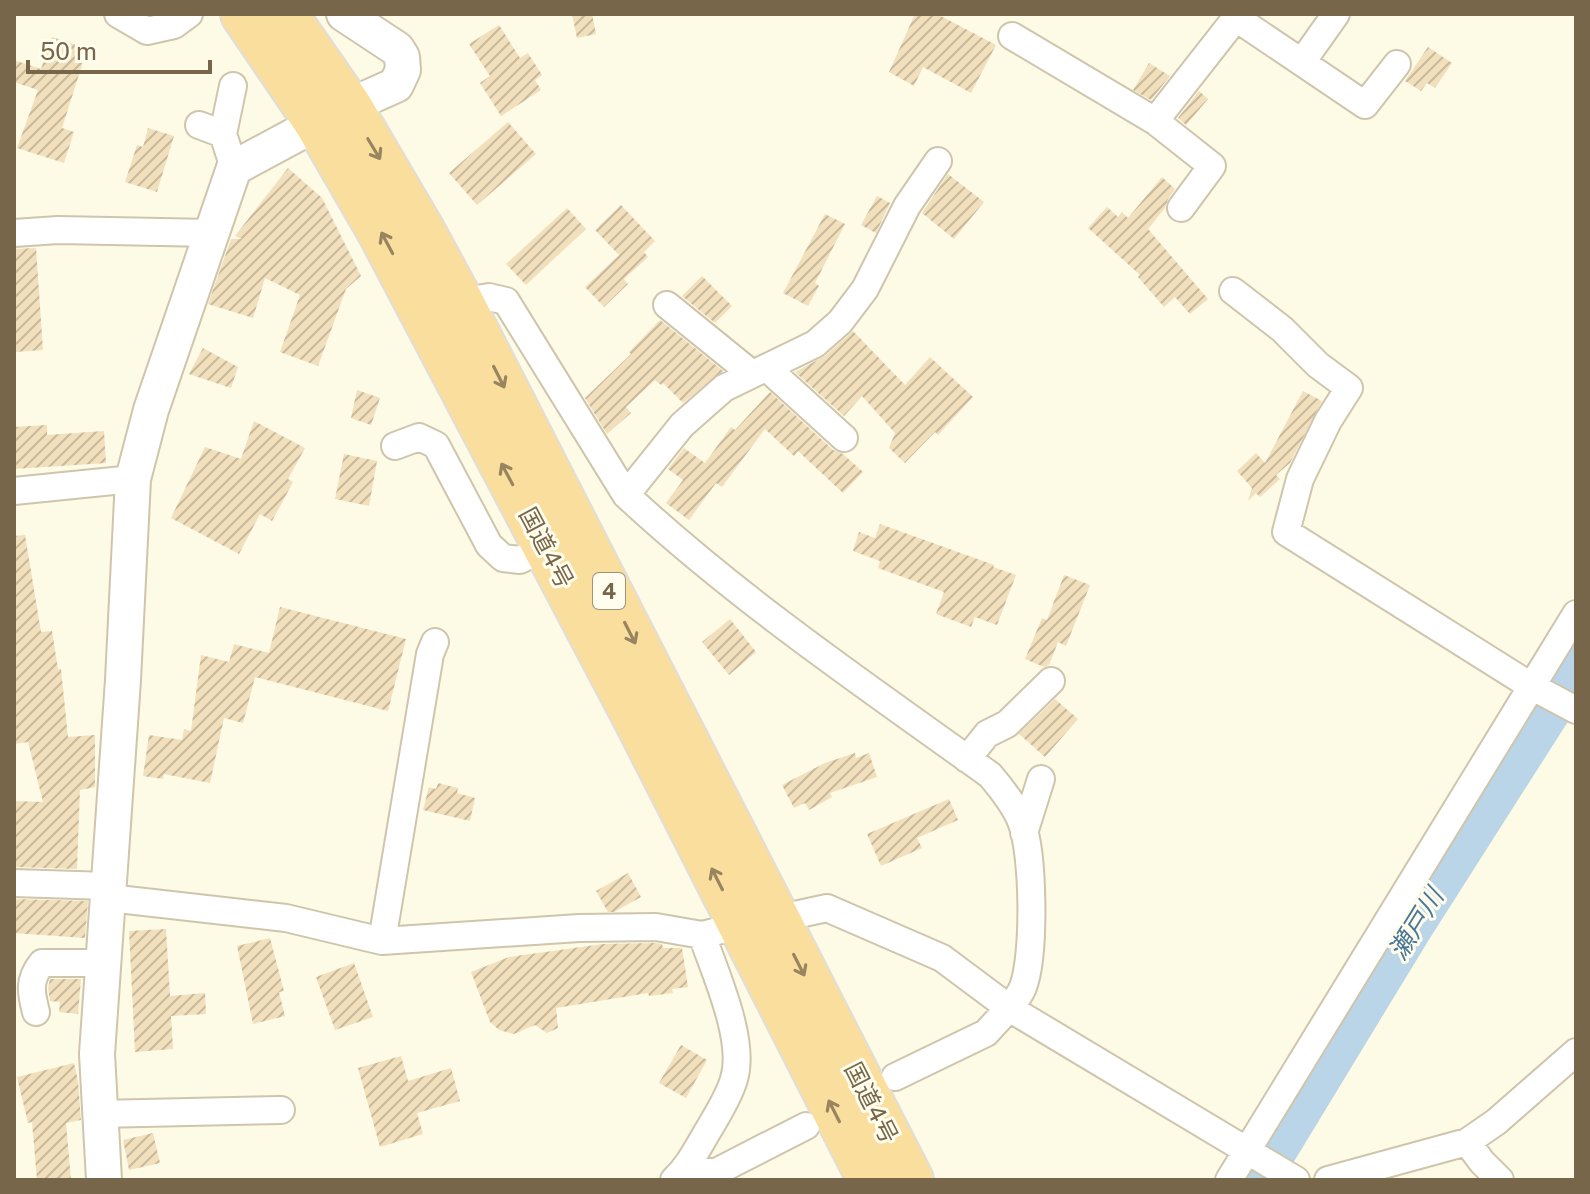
<svg xmlns="http://www.w3.org/2000/svg" width="1590" height="1194" font-family="'Public Sans','Noto Sans JP',sans-serif">
	<style>
		.lines { fill: none; stroke-linecap: round; stroke-linejoin: round }
		.river { stroke: #bad5e7; stroke-width: 44 }
		.building { fill: url(#building-hatch) }
		.minor-casing { stroke: #cfc5ac; stroke-width: 30 }
		.tertiary-casing { stroke: #cfc5ac; stroke-width: 38 }
		.trunk-casing { stroke: #e1ddd7; stroke-width: 48 }
		.minor { stroke: #fff; stroke-width: 26 }
		.tertiary { stroke: #fff; stroke-width: 34 }
		.trunk { stroke: #fade9e; stroke-width: 44 }
		.oneway { stroke: #98845f }
		.labels { text-anchor: middle; stroke-width: 6; stroke-linejoin: round; paint-order: stroke }
		.shield { fill: #fffded; stroke: #a0937b; stroke-width: 2 }
		.shield-label { font-size: 22px; font-weight: bold; fill: #77664a }
		.street-label { font-size: 24px; fill: #77664a; stroke: #fffded }
		.water-label { font-size: 26px; font-style: italic; fill: #497799; stroke: #fffded }
	</style>
	<defs>
		<pattern id="building-hatch" width="6" height="6" patternUnits="userSpaceOnUse" patternTransform="scale(2)"><rect width="6" height="6" fill="#f2e0bd"/><path d="M-1 1l2-2M0 6l6-6M5 7l2-2" fill="none" stroke="#c9b99c"/></pattern>
	</defs>
	<rect width="100%" height="100%" fill="#fdfae6"/>
	<g class="lines">
		<!-- river -->
		<path class="river" d="M1257 1180 1409 930 1576 668"/>
	</g>
	<!-- building -->
	<path class="building" d="M572 14H592L596 34 577 38Z
		M915 14H937L996 45 971 93 923 67 914 86 889 72Z
		M499 25 520 58 528 53 542 75 535 80 541 90 501 116 480 83 490 76 469 44Z
		M52 37 80 46 76 57 84 59 62 128 74 132 64 163 17 148 38 90 14 82V60L41 69Z
		M1428 47 1452 63 1435 88 1427 83 1421 91 1405 81Z
		M1149 63 1170 76 1151 100 1133 90Z
		M1199 91 1208 99 1186 125 1178 118Z
		M508 122 536 154 477 205 449 173Z
		M148 128 174 136 157 192 125 182 137 145 143 147Z
		M288 168 322 198 361 276 346 289 318 366 280 352 300 295 265 278 253 318 208 304 231 239H242L235 236Z
		M948 174 984 202 954 239 922 213Z
		M1162 177 1175 189 1168 199 1165 208 1148 229 1208 299 1190 314 1175 297 1164 307 1138 277 1140 275 1088 228 1107 207 1118 217 1122 212 1128 218Z
		M877 196 890 203 876 233 861 225Z
		M621 205 655 241 644 252 648 257 624 279 628 284 604 307 585 287 619 255 595 230Z
		M567 208 586 229 526 285 506 264Z
		M825 214 845 224 815 283 819 286 808 306 783 293Z
		M36 248 43 350 14 352V249Z
		M702 276 732 306 715 323 682 296Z
		M660 320 723 371 683 403 663 383 661 385 655 380 626 407 631 413 607 434 585 398 631 354 629 352Z
		M853 331 905 385 930 357 973 397 938 435 935 432 905 463 889 448 895 433 862 396 844 416 795 372 825 356Z
		M203 348 238 367 231 388 189 374Z
		M357 390 380 398 371 425 351 418Z
		M1303 391 1322 401 1290 463 1276 475 1280 479 1260 497 1256 493 1248 501 1252 488 1237 471 1256 453 1265 463Z
		M770 392 833 450 843 454 863 472 843 493 798 451 794 456 765 429 722 487 716 483 689 520 666 503 683 480 668 469 684 448 705 463 731 427 735 430Z
		M254 421 305 448 288 479 293 482 272 521 260 514 239 554 171 518 205 447 241 459Z
		M47 425V435L104 431 106 463 14 469V427Z
		M344 454 377 461 369 506 335 499Z
		M880 524 994 565 993 567 1016 575 997 625 975 617 971 627 936 614 944 592 878 568 880 561 853 551 859 532 875 538Z
		M25 535 41 632 52 631 58 669H61L68 737 95 735V787L80 790 77 869 14 867V801L43 802 28 742 14 744V536Z
		M1064 575 1090 585 1066 646 1058 642 1049 665 1044 667 1025 659 1042 618 1047 620Z
		M280 607 406 639 388 711 255 677 243 723 224 718 210 783 164 774 163 779 143 776 149 735 182 740 184 729 191 731 201 655 229 662 234 644 269 653Z
		M730 619 756 652 729 675 702 642Z
		M1055 699 1078 719 1045 757 1019 734Z
		M855 753 856 758 869 753 877 777 830 793 832 797 809 810 805 803 794 808 782 785 825 763Z
		M438 783 458 788 457 793 475 798 470 821 423 810 429 787 436 789Z
		M949 799 958 820 917 838 922 848 881 866 867 834Z
		M628 873 641 897 614 912H608L596 891Z
		M14 899 88 901 85 938 14 933Z
		M166 929 170 996 205 993 206 1014 171 1016 173 1049 135 1052 129 931Z
		M270 938 284 991 279 992 285 1016 253 1024 237 946Z
		M655 943 662 944 663 948H682L688 987 672 989 673 993 649 996 648 993 556 1008 558 1028 547 1033 535 1025 514 1034 499 1030 490 1022 471 972 509 957 603 944Z
		M354 963 373 1017 335 1030 316 977Z
		M50 979H81L78 1014 59 1012 60 1002 50 1001 48 988Z
		M681 1045 707 1060 686 1098 659 1083Z
		M401 1056 408 1081 451 1068 460 1101 417 1113 423 1134 380 1147 358 1068Z
		M74 1063 78 1081 81 1120 66 1123 71 1180H37L32 1122 28 1123 17 1077Z
		M153 1133 160 1163 129 1170 123 1140Z"/>
	<g class="lines">
		<!-- minor casing -->
		<g class="minor-casing">
			<path id="minor" d="M118 14 147 31 174 25 189 14
				M1236 18 1365 105 1397 64
				M1012 36 1155 121 1212 166 1181 208
				M1302 62 1336 14
				M233 86 223 134 234 168
				M1155 121 1239 14
				M199 125 223 134
				M14 233 58 230 212 233
				M1233 291 1282 329 1318 365 1349 388 1328 421 1300 479 1286 532 1531 686 1576 710
				M461 302 489 297 506 301 626 495 682 425 724 388 815 344 840 322 865 289 907 206 938 161
				M667 305 752 374
				M767 368 844 438
				M395 446 419 437 436 445 489 545 503 558 520 560 545 547
				M14 491 133 479
				M626 495C738 599 866 686 990 775 1002 789 1014 804 1021 821 1034 852 1035 956 1023 987 1020 995 1014 1002 1009 1008L942 958 827 908 776 919
				M967 759 987 734 1007 724 1051 681
				M1024 833 1041 779
				M14 883 108 886
				M109 898 286 918 382 941 579 928 656 927 702 935 741 925
				M382 941 430 654 435 642
				M36 1012C31 993 28 980 42 963H104
				M895 1077 986 1033 1009 1008 1296 1180
				M98 1114 281 1110
				M1467 1142 1482 1162 1500 1180
				M684 1171 716 1172 806 1126
				M674 1180C689 1166 698 1147 709 1129 718 1113 729 1097 734 1079 746 1040 715 973 702 935
				M1229 1180 1576 614
				M1328 1180 1467 1142 1496 1122 1576 1052"/>
		</g>
		<!-- tertiary casing -->
		<g class="tertiary-casing">
			<path id="tertiary" d="M104 1180 97 1054 123 680 133 479 151 410 234 168 349 106 396 85 403 70 402 57 397 49 344 14"/>
		</g>
		<!-- trunk casing -->
		<g class="trunk-casing">
			<path id="trunk" d="M243 14 317 123 380 232 638 723 870 1180
				M285 14 349 106 423 232 461 302 911 1180"/>
		</g>
		<!-- minor -->
		<use href="#minor" class="minor"/>
		<!-- tertiary -->
		<use href="#tertiary" class="tertiary"/>
		<!-- trunk -->
		<use href="#trunk" class="trunk"/>
	</g>
	<!-- one-way arrows -->
	<defs><path id="oneway-shaft" d="M-6 0H5M1.5-3L5.5 0L1.5 3" fill="none" stroke-width="1.6" stroke-linecap="round" stroke-linejoin="round" transform="scale(2)"/></defs>
	<g class="oneway">
		<use href="#oneway-shaft" transform="translate(374 149) rotate(59)"/>
		<use href="#oneway-shaft" transform="translate(387 243) rotate(-118)"/>
		<use href="#oneway-shaft" transform="translate(499 377) rotate(63)"/>
		<use href="#oneway-shaft" transform="translate(507 474) rotate(-118)"/>
		<use href="#oneway-shaft" transform="translate(630 633) rotate(63)"/>
		<use href="#oneway-shaft" transform="translate(717 879) rotate(-117)"/>
		<use href="#oneway-shaft" transform="translate(799 965) rotate(63)"/>
		<use href="#oneway-shaft" transform="translate(834 1111) rotate(-117)"/>
	</g>
	<g class="labels">
		<!-- shield labels -->
		<rect class="shield" x="593" y="573" width="32" height="36" rx="6"/>
		<g class="shield-label">
			<text x="609" y="599">4</text>
		</g>
		<!-- street labels -->
		<g class="street-label">
			<text transform="translate(546 548) rotate(62)" y="8">国道4号</text>
			<text transform="translate(871 1103) rotate(63)" y="8">国道4号</text>
		</g>
		<!-- water labels -->
		<g class="water-label">
			<text transform="translate(1416 924) rotate(-58)" y="9">瀬戸川</text>
		</g>
	</g>
	<!-- border -->
	<rect width="1590" height="1194" fill="none" stroke="#77664a" stroke-width="32"/>
	<!-- scale -->
	<path d="M28 60v12h182v-12" fill="none" stroke="#77664a" stroke-width="4"/>
	<text x="40" y="60" font-size="24" fill="#77664a" stroke="#fffded" stroke-width="6" paint-order="stroke">50 m</text>
</svg>
